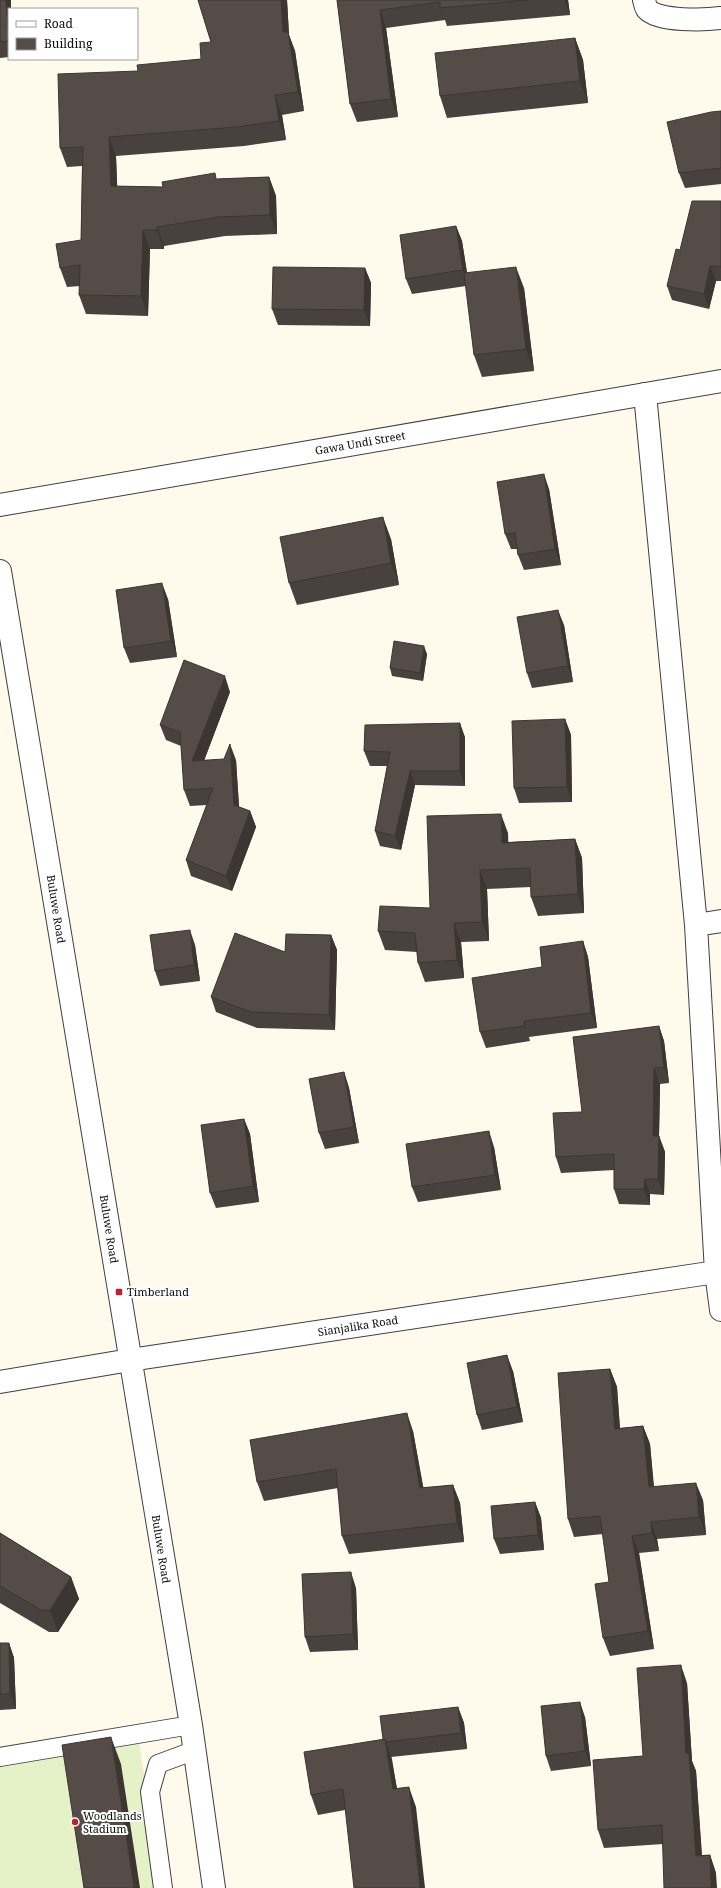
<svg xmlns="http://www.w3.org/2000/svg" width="721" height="1888" font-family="'Noto Serif',serif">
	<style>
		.pitch { fill: #e5f1c6 }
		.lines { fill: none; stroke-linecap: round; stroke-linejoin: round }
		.service-casing { stroke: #3f3f3f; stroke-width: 20 }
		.minor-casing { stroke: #3f3f3f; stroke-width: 24 }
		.tertiary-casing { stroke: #3f3f3f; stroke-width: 24 }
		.service { stroke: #fff; stroke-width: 18 }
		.minor { stroke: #fff; stroke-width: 22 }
		.tertiary { stroke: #fff; stroke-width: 22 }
		.wall { fill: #49413e }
		.shaded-wall { fill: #3c3532 }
		.building { fill: #554c48; stroke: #3c3532 }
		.poi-dot { fill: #bf2132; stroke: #fff; stroke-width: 1.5 }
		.labels { text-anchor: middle; stroke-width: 4; stroke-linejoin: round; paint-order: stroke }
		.street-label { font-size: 11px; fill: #0c0c0c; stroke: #fff }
		.poi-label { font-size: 11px; fill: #0c0c0c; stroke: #fff; text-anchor: start }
	</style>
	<rect width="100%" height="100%" fill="#fffaeb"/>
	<!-- pitch -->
	<path class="pitch" d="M138 1735 161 1888H0V1756Z"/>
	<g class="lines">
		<!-- service casing -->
		<g class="service-casing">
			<path id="service" d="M0 1757 191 1725
				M163 1888 150 1792 158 1764 193 1751"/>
		</g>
		<!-- minor casing -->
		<g class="minor-casing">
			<path id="minor" d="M644 0C645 3 645 6 647 9 658 22 706 20 721 18
				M645 394 696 925 716 1272 721 1310
				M696 925 721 921
				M0 1382 130 1360 716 1272"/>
		</g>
		<!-- tertiary casing -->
		<g class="tertiary-casing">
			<path id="tertiary" d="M0 505 721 381
				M0 571 191 1725 214 1888"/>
		</g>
		<!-- service -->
		<use href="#service" class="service"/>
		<!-- minor -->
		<use href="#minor" class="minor"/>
		<!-- tertiary -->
		<use href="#tertiary" class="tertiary"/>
	</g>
	<!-- wall -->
	<path class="wall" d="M0 0H11V9H9V57L0 58Z
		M198 0H287L289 35 295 51 304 111 282 115 286 140 244 146 116 156 117 186 163 187 218 179 269 177 276 196 277 234 225 236 164 246V249H150L148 316 86 314 79 295 80 286 67 287 60 268 81 240 82 166 67 167 60 148 138 71 201 59 211 42Z
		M337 0H568L570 15 447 26 445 20 386 28 398 117 357 122 350 104Z
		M575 38 583 60 588 103 447 118 440 96Z
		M721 111V184L685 188 679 173Z
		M721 201V281H716L709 309 672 300 667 286 680 250Z
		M456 226 462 241 467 273 524 288 534 371 482 377 474 355 466 286 412 294 406 279Z
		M365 268 371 283 370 326 278 325 272 309Z
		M549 489 561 565 524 570 518 555 517 549H511L505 534Z
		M391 539 399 585 297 605 289 583Z
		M168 599 177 657 130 663 124 648Z
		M564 625 573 682 532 688 527 673Z
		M427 654 423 681 392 676 390 668Z
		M230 692 204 760H236L239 807 250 811 256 827 232 891 191 876 186 860 207 805 190 806 184 790 181 746 166 740 160 725Z
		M565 719 571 735 572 802 519 803 514 788Z
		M465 737V786L415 785 401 850 380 846 375 831 387 766H370L364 751Z
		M508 833V842L575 839 582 858 584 913 538 916 531 897V887L487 889 489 941 461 942 464 978 425 982 418 963 417 952 385 950 378 931 430 908Z
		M331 935 337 950 335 1030 257 1028 216 1012 211 997Z
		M583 941 588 957 597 1028 529 1037 530 1041 486 1048 480 1032 542 967Z
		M195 945 200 981 160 986 155 971Z
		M659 1026 664 1041 669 1083 660 1084 659 1136 665 1152 664 1195 650 1194V1205L619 1204 614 1189V1170L561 1173 556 1157 582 1112Z
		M344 1072 349 1088 359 1143 325 1149 319 1133Z
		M244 1119 250 1134 259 1202 216 1208 210 1193Z
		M494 1147 501 1190 418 1202 412 1187Z
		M610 1369 617 1387 620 1428 643 1426 650 1444 654 1486 703 1500 706 1535 657 1539 659 1551 639 1553 654 1649 610 1656 603 1638 609 1582 603 1534 574 1537 568 1519Z
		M513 1371 523 1422 482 1430 477 1415Z
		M413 1431 423 1488 453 1485 460 1503 464 1542 349 1554 342 1536 338 1488 264 1501 257 1482Z
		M535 1502 541 1518 544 1550 500 1554 494 1539Z
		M0 1533 71 1577 79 1599 58 1632H49L0 1603Z
		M356 1588 358 1650 310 1652 305 1637Z
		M0 1643H9L14 1658 16 1709 0 1710Z
		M687 1683 692 1761 696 1771 702 1855H710L716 1873 663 1844 604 1848 598 1830Z
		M458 1707 464 1723 467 1749 391 1757 397 1788 416 1807 345 1810 318 1815 311 1795 383 1739Z
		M585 1717 591 1766 551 1771 546 1756Z"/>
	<!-- shaded-wall -->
	<path class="shaded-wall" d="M6 0H11V9H9V37Z
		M281 0H287L289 35 295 51 304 111 298 92 283 32Z
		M564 0H568L570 15Z
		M380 10 386 28 398 117 391 99Z
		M575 38 583 60 588 103 580 81Z
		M275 95 282 115 286 140 279 121Z
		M109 137 116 156 118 205 111 186Z
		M269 177 276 196 277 234 270 215Z
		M456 226 462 241 469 285 463 270Z
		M157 227 164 246V249L157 230Z
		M143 230 150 249 148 316 141 296Z
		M710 266 716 281 709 309 704 294Z
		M516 267 524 288 534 371 526 349Z
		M365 268 371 283 370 326 364 310Z
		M544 474 549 489 561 565 555 549Z
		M383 517 391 539 399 585 391 563Z
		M162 583 168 599 177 657 171 641Z
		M558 610 564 625 573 682 568 666Z
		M424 646 427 654 423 681 420 673Z
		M225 676 230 692 198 777 192 761Z
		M565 719 571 735 572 802 567 787Z
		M460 723 465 737V786L460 771Z
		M230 744 236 760 240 821 234 805Z
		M410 771 415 785 401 850 395 836Z
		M250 811 256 827 232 891 226 876Z
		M501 814 508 833 509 862 502 843Z
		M575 839 582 858 584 913 578 894Z
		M480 870 487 889 489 941 482 922Z
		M454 923 461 942 464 978 457 960Z
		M190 930 195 945 200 981 194 965Z
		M331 935 337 950 335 1030 329 1015Z
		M583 941 588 957 597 1028 591 1013Z
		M659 1026 664 1041 669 1083 664 1067Z
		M654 1068 660 1084 659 1136 665 1152 664 1195 658 1179 653 1136Z
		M344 1072 349 1088 359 1143 354 1127Z
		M244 1119 250 1134 259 1202 253 1186Z
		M489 1131 494 1147 501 1190 495 1175Z
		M645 1179 650 1194V1205L644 1189Z
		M507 1355 513 1371 523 1422 517 1407Z
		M610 1369 617 1387 621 1446 615 1429Z
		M407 1413 413 1431 427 1507 420 1488Z
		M643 1426 650 1444 655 1504 649 1487Z
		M696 1483 703 1500 706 1535 699 1517Z
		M453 1485 460 1503 464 1542 457 1523Z
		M535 1502 541 1518 544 1550 538 1535Z
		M651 1522 657 1539 659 1551 652 1533Z
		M632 1536 639 1553 654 1649 648 1631Z
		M351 1572 356 1588 358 1650 353 1634Z
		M71 1577 79 1599 58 1632 50 1610Z
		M9 1643 14 1658 16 1709 10 1694Z
		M681 1665 687 1683 692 1761 696 1771 703 1874 696 1856 686 1753Z
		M580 1702 585 1717 591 1766 585 1751Z
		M458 1707 464 1723 467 1749 461 1733Z
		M111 1737 121 1764 140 1888H134Z
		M385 1739 392 1759 400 1809 393 1789Z
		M409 1787 416 1807 425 1888H420Z
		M710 1855 716 1873 717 1888H711Z"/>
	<!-- building -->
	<path class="building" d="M0 0H6L9 41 0 42Z
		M198 0H281L283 32H288L298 92 275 95 279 121 237 127 109 137 111 186 163 187 162 182 215 173 216 179 269 177 270 215 219 217 157 227V230H143L141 296 79 295 80 265 60 268 56 244 81 240 83 147 60 148 58 74 138 71 137 65 201 59 200 43 211 42Z
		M337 0H528L440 8V2L380 10 391 99 350 104Z
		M575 38 580 81 440 96 435 53Z
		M721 111V168L679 173 667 122 711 112Z
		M692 201H721V267L710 266 704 294 667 286 676 249 680 250Z
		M456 226 463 270 406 279 400 235Z
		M273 267 365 268 364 310 272 309Z
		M516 267 526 349 474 355 464 273Z
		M544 474 555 549 518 555 515 533 505 534 497 482Z
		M383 517 391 563 289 583 280 537Z
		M162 583 171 641 124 648 116 590Z
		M558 610 568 666 527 673 517 617Z
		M394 641 424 646 420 673 390 668Z
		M184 660 225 676 192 761 224 759 230 744 234 805 250 811 226 876 186 860 213 788 184 790 180 732 160 725Z
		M565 719 567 787 514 788 512 721Z
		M460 723V771H410L395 836 375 831 390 752 364 751 365 725Z
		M501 814 502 843 575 839 578 894 531 897 530 868 480 870 482 922 454 923 457 960 418 963 415 933 378 931 380 906 430 908 427 816Z
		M190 930 194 965 155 971 150 935Z
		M235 933 285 952 286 934 331 935 329 1015 251 1012 211 997Z
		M583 941 591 1013 524 1021 525 1026 480 1032 472 978 542 967 540 947Z
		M659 1026 664 1067 654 1068 653 1136H659L658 1179H645L644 1189H614V1154L556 1157 553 1113 582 1112 573 1037Z
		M344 1072 354 1127 319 1133 309 1079Z
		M244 1119 253 1186 210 1193 201 1125Z
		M489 1131 495 1175 412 1187 406 1144Z
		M507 1355 517 1407 477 1415 467 1363Z
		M610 1369 615 1429 643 1426 649 1487 696 1483 699 1517 651 1522 652 1533 632 1536 648 1631 603 1638 595 1584 609 1582 600 1516 568 1519 558 1373Z
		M407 1413 420 1488 453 1485 457 1523 342 1536 336 1469 257 1482 250 1440Z
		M535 1502 538 1535 494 1539 491 1506Z
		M0 1533 71 1577 50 1610H41L0 1586Z
		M351 1572 353 1634 305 1637 302 1574Z
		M0 1643H9L10 1694H0Z
		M681 1665 686 1753H689L696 1856 710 1855 711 1888H664L662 1825 598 1830 593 1760 643 1756 637 1668Z
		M580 1702 585 1751 546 1756 541 1706Z
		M458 1707 461 1733 386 1742 385 1739H383L380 1716Z
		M111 1737 134 1888H84L62 1745Z
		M385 1739 393 1789 409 1787 420 1888H354L343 1789 311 1795 304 1752Z"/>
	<!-- markers -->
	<g class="poi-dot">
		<rect x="115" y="1288" width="8" height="8" rx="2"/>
		<circle cx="75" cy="1822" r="4"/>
	</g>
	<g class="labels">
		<!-- street labels -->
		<g class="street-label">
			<text transform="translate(360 443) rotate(-10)" y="4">Gawa Undi Street</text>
			<text transform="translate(56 909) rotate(81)" y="4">Buluwe Road</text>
			<text transform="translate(109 1229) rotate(81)" y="4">Buluwe Road</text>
			<text transform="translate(358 1326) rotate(-9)" y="4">Sianjalika Road</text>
			<text transform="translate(161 1549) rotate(81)" y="4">Buluwe Road</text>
		</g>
		<!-- poi labels -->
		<g class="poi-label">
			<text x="127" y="1296">Timberland</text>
			<text x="83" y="1820">Woodlands<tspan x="83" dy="13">Stadium</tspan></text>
		</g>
	</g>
	<!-- legend -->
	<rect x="8" y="8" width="130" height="52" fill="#ffffff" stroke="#9e9e9e"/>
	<rect x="16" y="21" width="20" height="6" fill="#ffffff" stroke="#9e9e9e"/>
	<text x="44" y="28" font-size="12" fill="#0c0c0c">Road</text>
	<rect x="16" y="38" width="20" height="12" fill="#554c48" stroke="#9e9e9e"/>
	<text x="44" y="48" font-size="12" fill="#0c0c0c">Building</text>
</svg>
